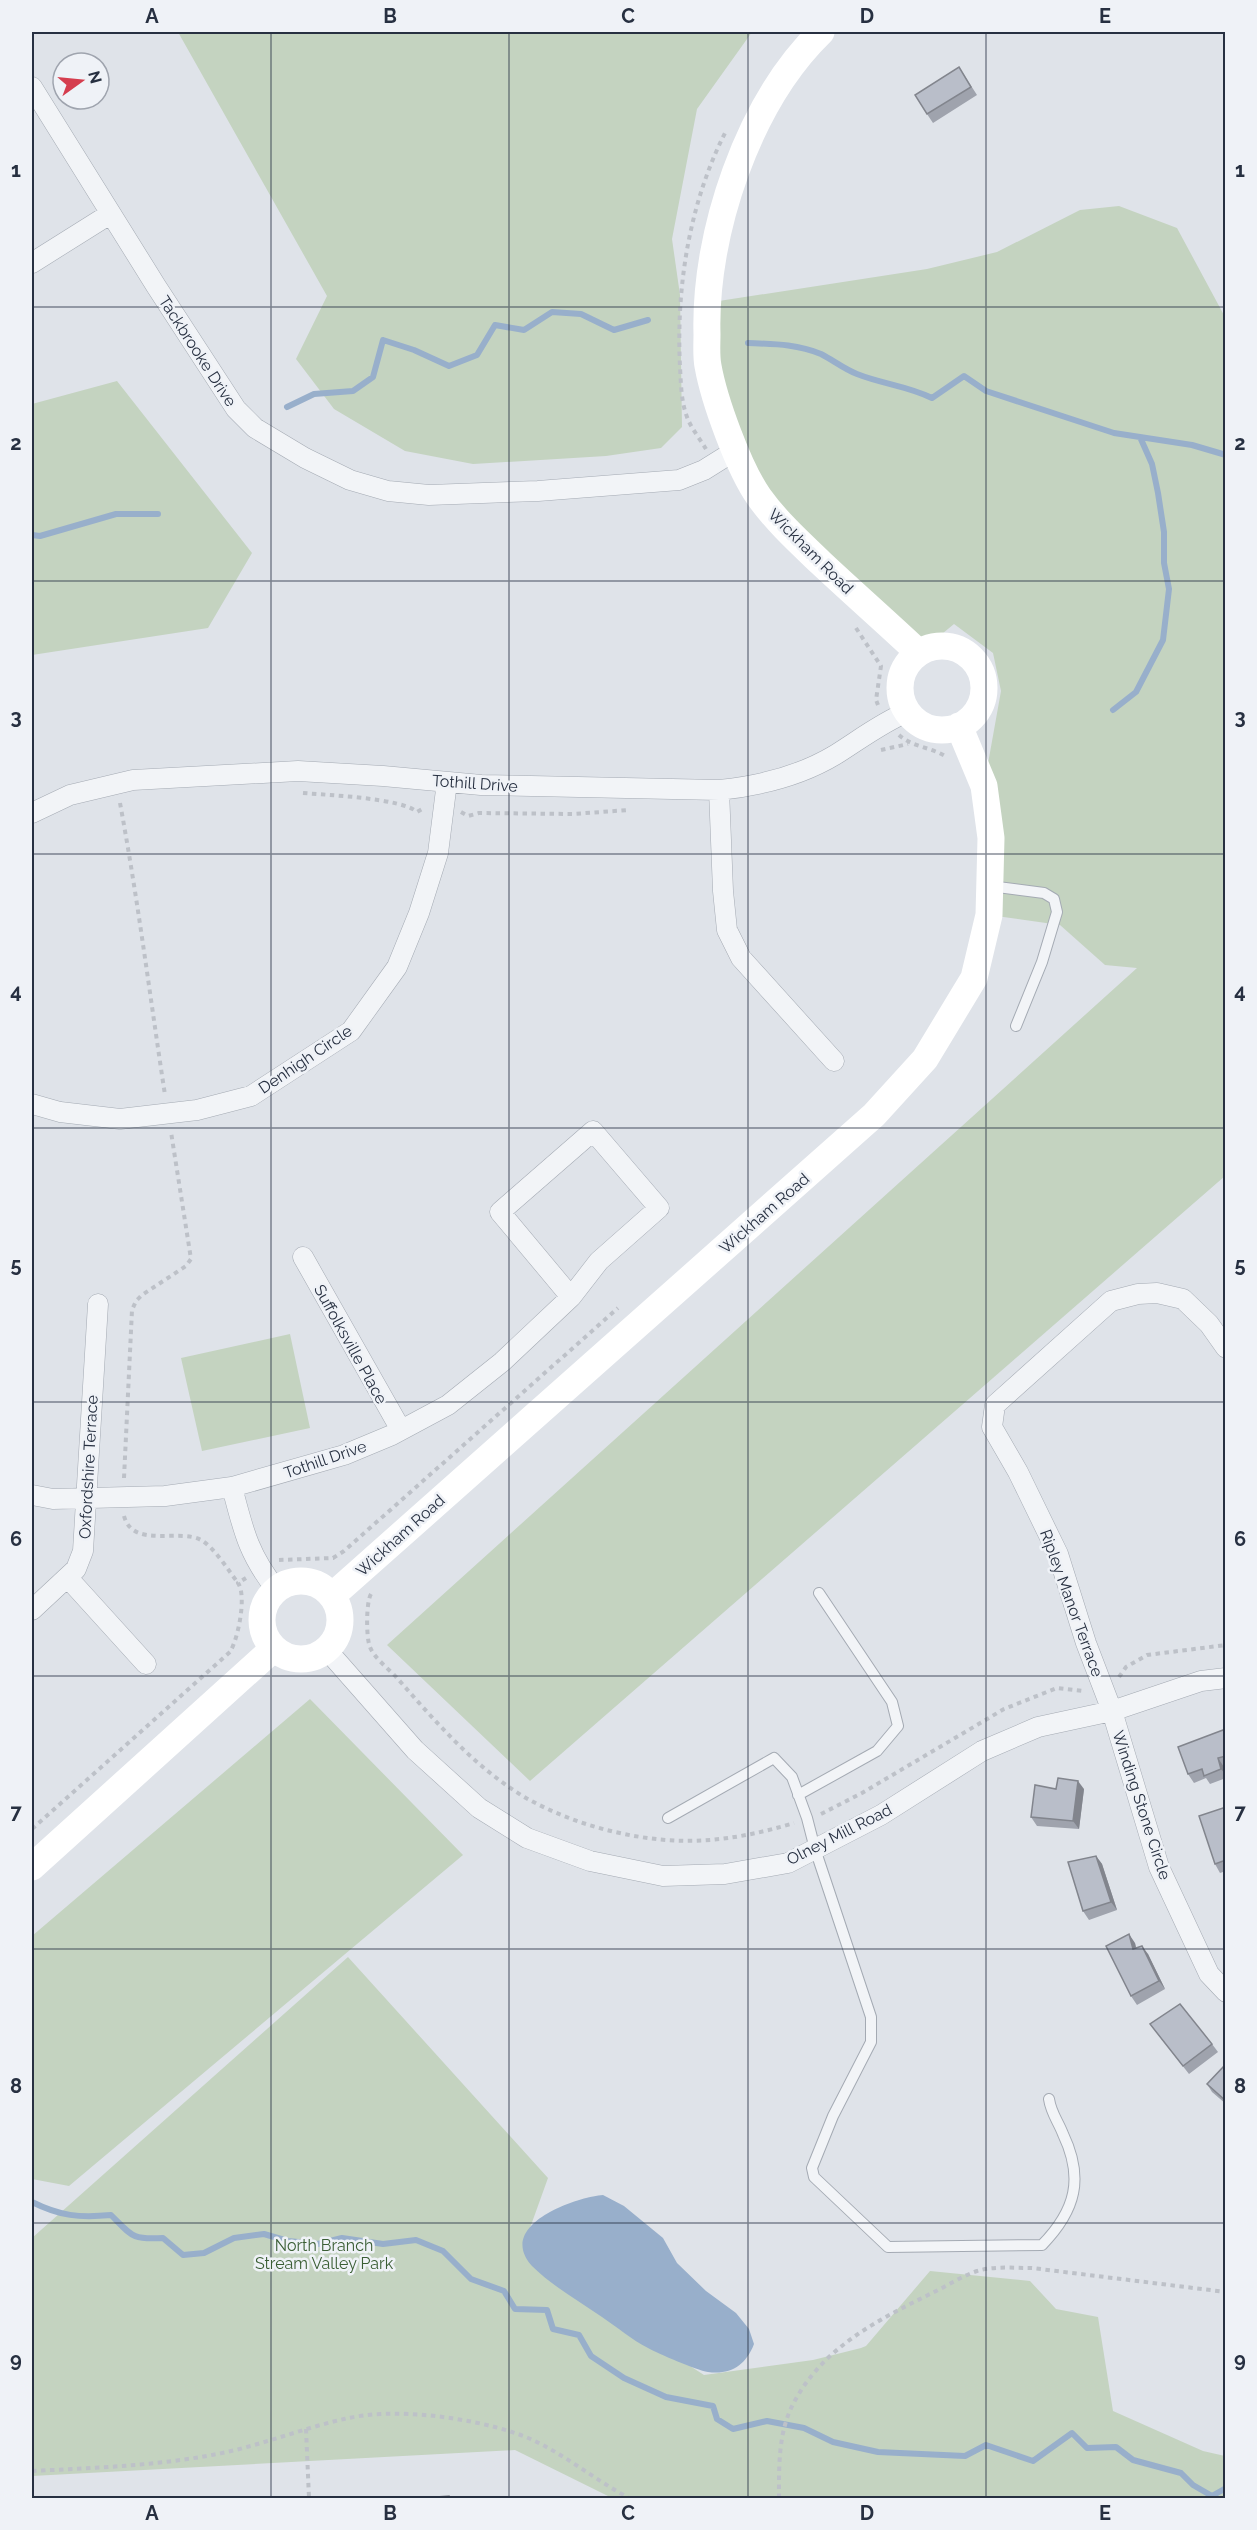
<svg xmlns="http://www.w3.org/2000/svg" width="1257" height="2530" font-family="Raleway,sans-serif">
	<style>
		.green { fill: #c4d3c0 }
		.water { fill: #98afcb }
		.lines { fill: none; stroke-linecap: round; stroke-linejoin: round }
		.stream { stroke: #98afcb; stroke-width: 6 }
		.lane-casing { stroke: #a4aab3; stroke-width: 12 }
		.street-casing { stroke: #a4aab3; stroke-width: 21 }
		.path { stroke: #bdc1c8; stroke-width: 4; stroke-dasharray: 4.5 4.5; stroke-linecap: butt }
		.lane { stroke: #f2f4f7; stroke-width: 10 }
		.street { stroke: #f2f4f7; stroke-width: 20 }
		.secondary { stroke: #fff; stroke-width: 27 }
		.wall { fill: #9fa3ad }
		.shaded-wall { fill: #82858d }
		.building { fill: #b9bec9; stroke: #82858d; stroke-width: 1.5 }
		.grid { fill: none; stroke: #273041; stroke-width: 1.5; stroke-opacity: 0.55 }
		.labels { text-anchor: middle; stroke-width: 5; stroke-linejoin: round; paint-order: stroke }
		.street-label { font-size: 16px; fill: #273041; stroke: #eff2f7 }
		.park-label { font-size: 16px; fill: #3a5e34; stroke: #eff2f7 }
		.neatline { fill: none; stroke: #273041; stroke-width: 2 }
		.grid-label { font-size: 20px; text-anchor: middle; font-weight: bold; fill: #273041 }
	</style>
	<rect width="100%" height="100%" fill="#dfe3e9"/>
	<!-- green -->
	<path class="green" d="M178 32H752L697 109 672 239 680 295 682 427 661 448 606 456 473 464 405 451 334 409 296 359 327 296Z
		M1119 206 1177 228 1225 317V1176L530 1781 387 1645 1137 968 1105 965 1060 925 989 915 984 786 1001 691 993 653 954 624 919 653 834 575 736 450 706 303 927 269 997 252 1080 210Z
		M117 381 252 553 208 628 32 655V404Z
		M290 1334 310 1428 202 1451 181 1358Z
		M310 1699 463 1855 69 2186 32 2179V1936Z
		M348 1957 548 2178 530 2228 540 2269 704 2375 813 2360 861 2348 866 2346 930 2271 1030 2281 1056 2309 1098 2317 1113 2411 1203 2451 1225 2456V2498H612L515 2450 32 2476V2238Z"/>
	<!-- water -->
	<path class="water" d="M603 2195 624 2206 663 2238 677 2263 706 2291 736 2313 749 2329 754 2344C746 2365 731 2375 708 2372 696 2370 659 2354 648 2348 632 2340 617 2327 602 2317 579 2301 552 2286 532 2266 528 2262 524 2255 523 2250 516 2218 579 2197 603 2195Z"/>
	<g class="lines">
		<!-- stream -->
		<path class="stream" d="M748 343C774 344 797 344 821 354 833 360 844 369 857 374 882 384 908 386 932 398L964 376 986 391 1114 433 1192 445 1226 455
			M287 407 314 394 353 391 373 377 383 340 414 350 449 366 477 355 495 325 524 330 552 312 581 314 614 330 648 320
			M32 535 40 536 116 514H158
			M1113 710 1136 692 1163 640 1169 589 1164 563V532L1158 493 1152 464 1140 437
			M32 2202C60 2216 79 2218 111 2215 132 2236 132 2240 163 2238L183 2255 204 2253 234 2238 264 2234 288 2241 318 2244 342 2238 383 2244 416 2240 443 2251 471 2279 504 2291 515 2309 547 2310 553 2329 579 2335 591 2356 624 2378 666 2397 713 2406 717 2419 733 2429 767 2421 804 2428 833 2442 878 2452 965 2456 986 2445 1033 2461 1072 2433 1087 2448 1116 2447 1133 2460 1181 2473 1193 2485 1212 2496 1226 2488"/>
		<!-- lane casing -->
		<g class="lane-casing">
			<path id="lane" d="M990 886 1044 893 1054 899 1057 912 1042 962 1016 1026
				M798 1795 877 1751 898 1726 892 1702 819 1593
				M668 1818 774 1758 792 1777 807 1818 815 1849 871 2017V2042L833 2116 812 2168 814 2177 888 2247 1042 2245C1076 2210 1084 2178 1063 2134 1058 2121 1051 2113 1049 2099"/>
		</g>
		<!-- street casing -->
		<g class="street-casing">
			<path id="street" d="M32 87 156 286 236 409 255 428 305 458 350 480 388 491 429 495 538 491 679 480 704 470 736 450
				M32 263 110 214
				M719 790 723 891 727 930 741 958 834 1061
				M32 813 70 795 133 780 298 771 383 776 481 785 719 790C758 786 800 776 835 755 859 740 881 723 907 712
				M32 1104 60 1112 120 1119 197 1110 251 1096 351 1031 397 967 419 913 438 853 447 782
				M303 1257 401 1430
				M1226 1348 1209 1324 1183 1299 1157 1293 1138 1294 1111 1301 995 1405 992 1427 1018 1472 1058 1554 1086 1643 1112 1711 1159 1867 1209 1974 1226 1992
				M232 1487C243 1529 248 1554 276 1589
				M32 1495 53 1499 165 1496 232 1487 344 1455 392 1435 448 1405 502 1362 571 1297 599 1261 659 1208 593 1131 500 1212 571 1297
				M68 1578 146 1664
				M32 1610 76 1569 83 1551 98 1304
				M327 1650 415 1750 479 1808 527 1838 590 1861 663 1876 725 1874 788 1863 881 1815 982 1751 1038 1727 1112 1711 1201 1681 1226 1678"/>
		</g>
		<!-- path -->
		<path class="path" d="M706 449C700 439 691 428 687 417 681 401 681 384 680 367 676 288 689 204 725 133
			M856 628 881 666 876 700 878 705
			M899 735C912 747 930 747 945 756
			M881 750 908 744
			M303 793C326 795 402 798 417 812L424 808
			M120 803C138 900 150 997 165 1095
			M461 812 468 816 479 813 573 814 629 810
			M124 1478 132 1310 136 1301 142 1295 186 1266 191 1259 171 1132
			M124 1516C133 1549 179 1528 201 1540 213 1546 229 1571 238 1583
			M279 1560 333 1558 344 1551 618 1308
			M371 1594C366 1602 366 1638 370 1647 374 1658 389 1669 397 1678 436 1722 474 1767 526 1798 553 1813 584 1825 615 1832 680 1847 731 1842 794 1823
			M1119 1677 1126 1667 1147 1655 1226 1645
			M821 1814 862 1793 1004 1709 1057 1688 1084 1691
			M32 1829 230 1652C238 1639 247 1596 238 1583L246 1578
			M306 2429 309 2498
			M32 2471C92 2468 152 2466 212 2455 257 2447 300 2429 344 2419 393 2407 467 2417 515 2433 555 2446 591 2478 629 2498
			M779 2498C779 2463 778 2428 797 2397 827 2345 880 2319 932 2293 947 2286 962 2276 977 2271 994 2266 1014 2268 1032 2268L1226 2292"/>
		<!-- lane -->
		<use href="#lane" class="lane"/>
		<!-- street -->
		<use href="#street" class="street"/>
		<!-- secondary -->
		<path class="secondary" d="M821 32C748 103 704 234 707 334 707 345 706 356 708 366 714 400 739 469 759 497 777 522 799 542 821 563 853 593 886 622 918 652
			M900 688a42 42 0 1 1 84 0a42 42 0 1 1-84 0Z
			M262 1620a39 39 0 1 1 78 0a39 39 0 1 1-78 0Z
			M332 1596 874 1115 925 1059 974 978 989 915 991 838 984 786 959 726
			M32 1867 273 1649"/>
	</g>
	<!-- wall -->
	<path class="wall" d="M959 67 977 95 933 123 927 114Z
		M1223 1730 1226 1733V1766L1224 1767 1226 1778 1210 1784 1206 1778 1194 1783 1188 1774Z
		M1056 1789H1084L1079 1829 1037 1826 1031 1817Z
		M1226 1807V1871L1220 1873 1215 1864Z
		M1096 1856 1102 1864 1117 1910 1089 1920 1083 1911Z
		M1135 1943 1136 1948 1148 1954 1165 1989 1137 2005 1131 1996Z
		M1150 2024 1212 2044 1218 2052 1189 2074Z
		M1226 2064V2104L1212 2092 1207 2084Z"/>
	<!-- shaded-wall -->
	<path class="shaded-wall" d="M1218 1758 1224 1767 1226 1775 1221 1769Z
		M1078 1781 1084 1789 1079 1829 1073 1821Z
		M1096 1856 1102 1864 1117 1910 1111 1902Z
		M1129 1934 1135 1943 1138 1957 1133 1949Z
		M1142 1946 1148 1954 1165 1989 1159 1981Z"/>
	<!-- building -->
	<path class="building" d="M959 67 971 87 927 114 915 95Z
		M1223 1730 1226 1736V1756L1218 1758 1221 1769 1204 1776 1202 1769 1188 1774 1178 1747Z
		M1058 1778 1078 1781 1073 1821 1031 1817 1035 1785 1056 1789Z
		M1226 1807V1860L1215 1864 1199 1816Z
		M1096 1856 1111 1902 1083 1911 1068 1862Z
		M1129 1934 1133 1949 1142 1946 1159 1981 1131 1996 1106 1946Z
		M1180 2004 1212 2044 1183 2066 1150 2024Z
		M1226 2064V2101L1207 2084Z
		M449 2496V2499H408Z"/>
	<!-- grid -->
	<path class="grid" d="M271 32V2498M509 32V2498M748 32V2498M986 32V2498M32 307H1226M32 581H1226M32 854H1226M32 1128H1226M32 1402H1226M32 1676H1226M32 1949H1226M32 2223H1226"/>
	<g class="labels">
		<!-- street labels -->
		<g class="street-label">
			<text transform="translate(198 351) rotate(57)" y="6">Tackbrooke Drive</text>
			<text transform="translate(811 551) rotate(45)" y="6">Wickham Road</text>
			<text transform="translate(475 783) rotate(4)" y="6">Tothill Drive</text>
			<text transform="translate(305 1059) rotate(-34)" y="6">Denhigh Circle</text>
			<text transform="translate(764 1213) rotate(-41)" y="6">Wickham Road</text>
			<text transform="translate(351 1344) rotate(61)" y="6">Suffolksville Place</text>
			<text transform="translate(325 1459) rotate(-19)" y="6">Tothill Drive</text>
			<text transform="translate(88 1467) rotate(-87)" y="6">Oxfordshire Terrace</text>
			<text transform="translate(400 1535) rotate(-42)" y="6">Wickham Road</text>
			<text transform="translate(1072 1603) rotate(70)" y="6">Ripley Manor Terrace</text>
			<text transform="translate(1142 1805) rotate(72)" y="6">Winding Stone Circle</text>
			<text transform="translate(839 1834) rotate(-27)" y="6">Olney Mill Road</text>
		</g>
		<!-- park labels -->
		<g class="park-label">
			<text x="324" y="2251">North Branch<tspan x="324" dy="18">Stream Valley Park</tspan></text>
		</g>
	</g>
	<!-- border -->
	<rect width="1257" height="2530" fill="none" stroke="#eff2f7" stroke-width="66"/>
	<!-- north arrow -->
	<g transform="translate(81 81) rotate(75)"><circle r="28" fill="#eff2f7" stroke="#9fa4ae" stroke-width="1.5"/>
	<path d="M0-4.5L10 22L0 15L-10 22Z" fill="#d53d4e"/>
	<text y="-9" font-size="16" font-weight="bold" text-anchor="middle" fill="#273041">N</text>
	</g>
	<rect x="33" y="33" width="1191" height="2464" class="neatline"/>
	<g class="grid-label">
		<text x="152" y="23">A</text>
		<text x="390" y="23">B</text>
		<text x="628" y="23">C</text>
		<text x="867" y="23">D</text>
		<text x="1105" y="23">E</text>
		<text x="16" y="177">1</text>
		<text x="1240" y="177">1</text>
		<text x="16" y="450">2</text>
		<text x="1240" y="450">2</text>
		<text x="16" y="724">3</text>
		<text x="1240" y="724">3</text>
		<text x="16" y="998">4</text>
		<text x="1240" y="998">4</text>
		<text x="16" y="1272">5</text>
		<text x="1240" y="1272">5</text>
		<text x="16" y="1546">6</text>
		<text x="1240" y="1546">6</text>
		<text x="16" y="1819">7</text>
		<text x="1240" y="1819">7</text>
		<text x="16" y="2093">8</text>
		<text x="1240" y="2093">8</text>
		<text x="16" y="2367">9</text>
		<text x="1240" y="2367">9</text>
		<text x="152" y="2520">A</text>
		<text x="390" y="2520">B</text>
		<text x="628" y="2520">C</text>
		<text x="867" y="2520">D</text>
		<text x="1105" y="2520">E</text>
	</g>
</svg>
